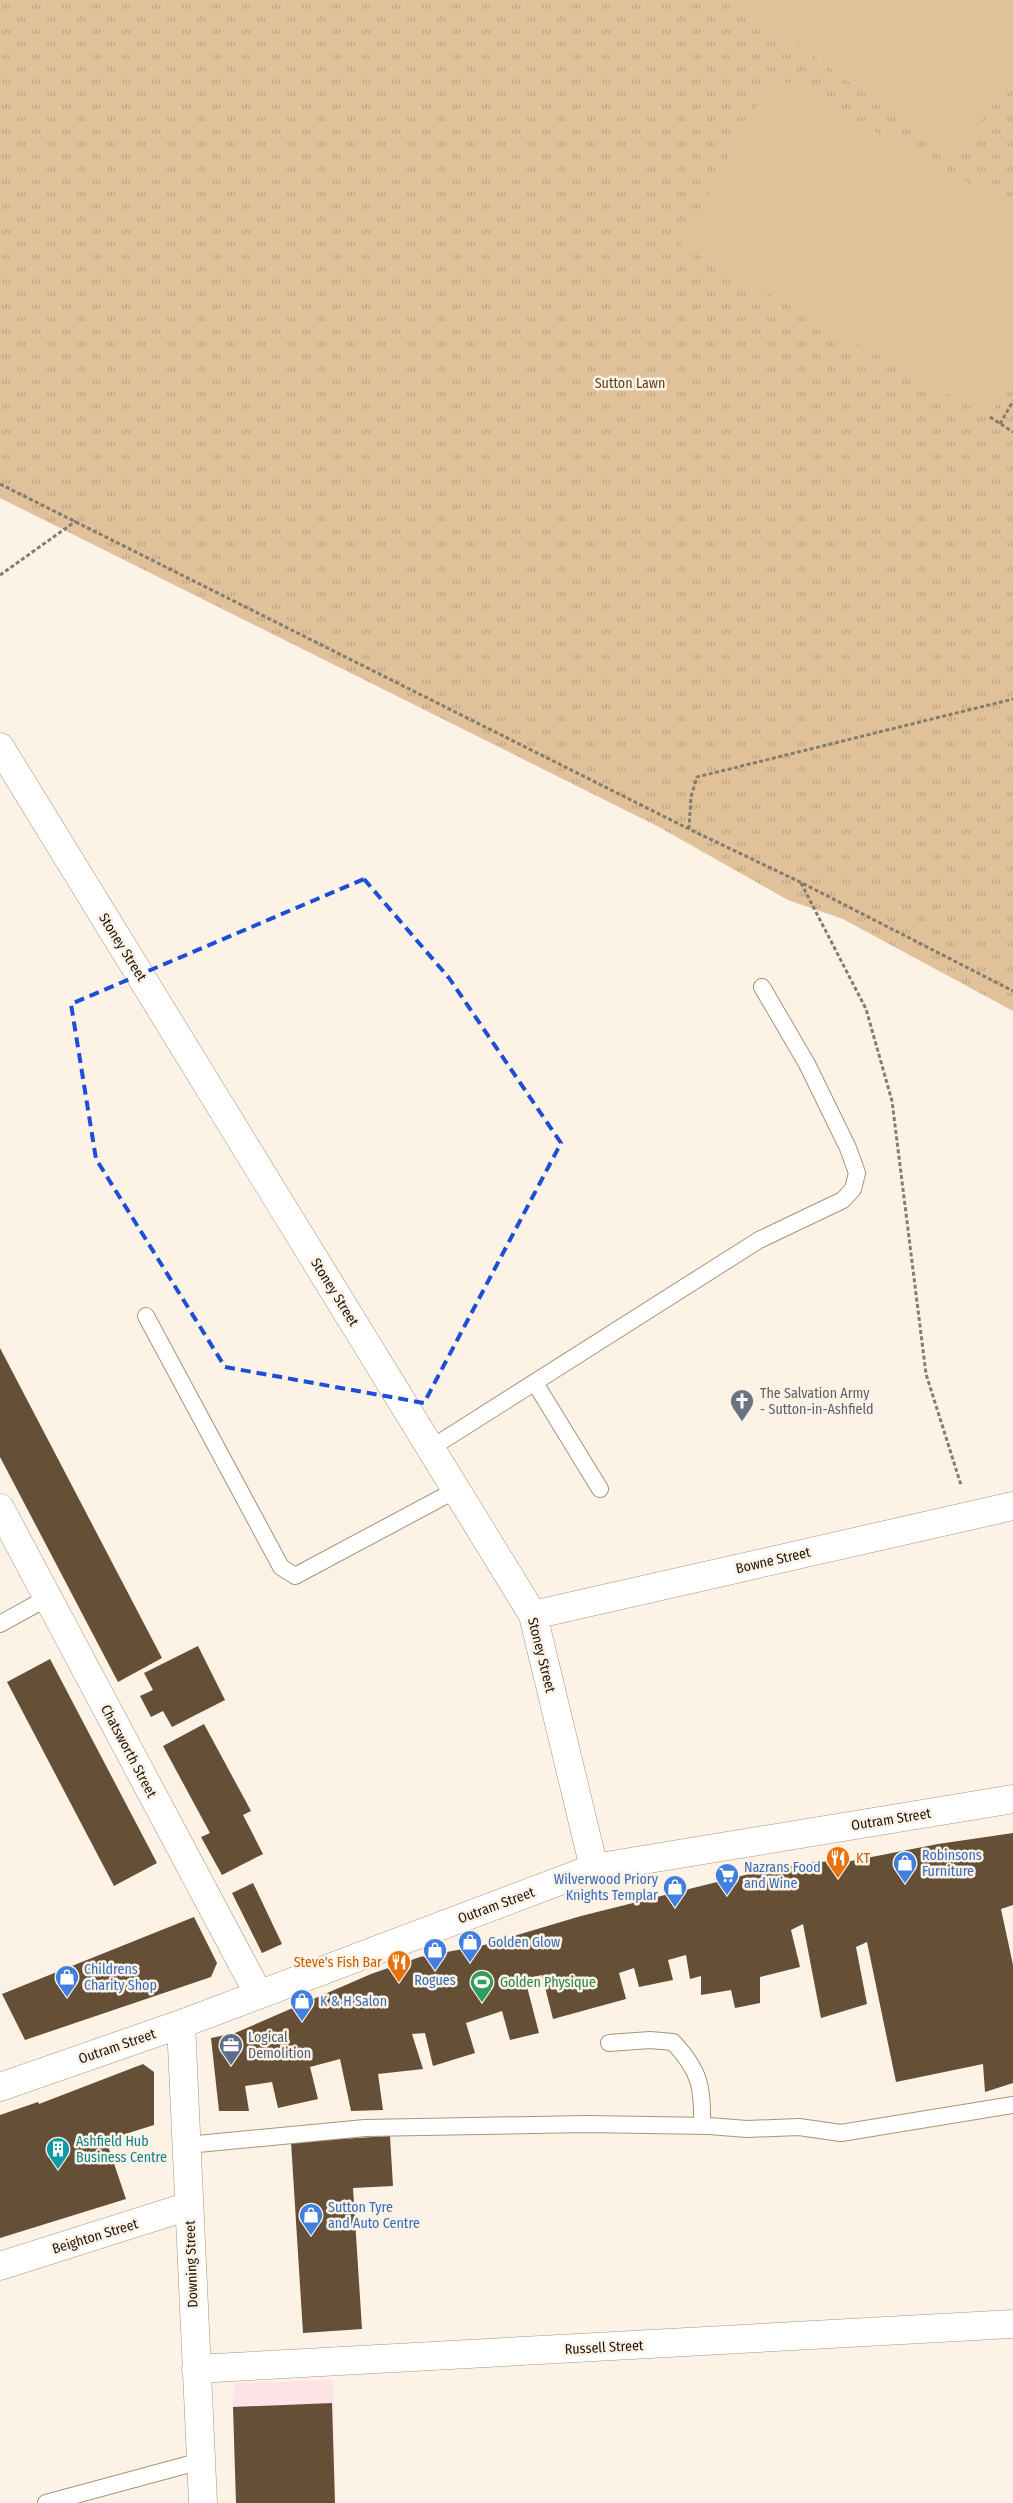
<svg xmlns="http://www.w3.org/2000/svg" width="1013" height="2503" font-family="'Fira Sans Condensed',sans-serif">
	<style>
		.commercial { fill: #fde2e6 }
		.park { fill: url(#park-tufts) }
		.pitch { fill: #e0c199 }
		.building { fill: #654f36 }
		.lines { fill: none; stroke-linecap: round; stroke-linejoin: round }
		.lane-casing { stroke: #aa9478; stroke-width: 18 }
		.street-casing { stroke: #aa9478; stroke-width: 29 }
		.path { stroke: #857c71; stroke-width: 3; stroke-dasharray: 4 2.5; stroke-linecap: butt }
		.lane { stroke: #fff; stroke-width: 16 }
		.street { stroke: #fff; stroke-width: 28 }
		.marked { fill: none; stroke: #1d4ed8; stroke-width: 4; stroke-dasharray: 10 6; stroke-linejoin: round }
		.labels { text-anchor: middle; stroke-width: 5; stroke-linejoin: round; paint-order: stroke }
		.park-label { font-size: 14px; fill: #634416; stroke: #fcf2e6 }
		.street-label { font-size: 14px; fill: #20170c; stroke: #fcf2e6 }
		.worship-label { font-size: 14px; fill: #5b616d; stroke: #fcf2e6; text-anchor: start }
		.shop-label { font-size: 14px; fill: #366cbe; stroke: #fcf2e6; text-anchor: start }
		.food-label { font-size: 14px; fill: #c56008; stroke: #fcf2e6; text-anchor: start }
		.leisure-label { font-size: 14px; fill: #27864d; stroke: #fcf2e6; text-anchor: start }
		.service-label { font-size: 14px; fill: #4e5e75; stroke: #fcf2e6; text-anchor: start }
		.culture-label { font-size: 14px; fill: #0d838f; stroke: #fcf2e6; text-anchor: start }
	</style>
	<defs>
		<pattern id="park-tufts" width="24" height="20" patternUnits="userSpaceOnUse" patternTransform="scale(1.25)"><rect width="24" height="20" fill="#e0c199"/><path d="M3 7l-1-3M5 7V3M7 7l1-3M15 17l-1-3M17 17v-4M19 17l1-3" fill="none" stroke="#c0a583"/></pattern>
	</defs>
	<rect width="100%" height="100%" fill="#fcf2e6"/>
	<!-- commercial -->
	<path class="commercial" d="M333 2380 335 2503H236L233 2407 234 2383Z"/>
	<!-- park -->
	<path class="park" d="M0 0H1013V1011L843 919 788 900 659 827 0 498Z"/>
	<!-- pitch -->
	<path class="pitch" d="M737 0H1013V76L953 158Z
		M774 75 1013 208V375L990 417 680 245Z"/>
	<!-- building -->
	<path class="building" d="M0 1348 162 1658 118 1682 0 1457Z
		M198 1646 225 1700 172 1727 163 1711 151 1717 140 1696 153 1690 144 1673Z
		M50 1659 157 1863 114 1886 7 1682Z
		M204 1724 251 1811 243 1815 263 1854 222 1875 201 1837 210 1833 163 1746Z
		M1013 1833V1905L1001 1909 1013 1965V2083L985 2092 983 2064 896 2082 867 1942 856 1947 867 2004 821 2018 803 1924 791 1930 800 1967 760 1977V2003L735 2008 731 1990 701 1995V1976L690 1979 686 1955 668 1960 673 1980 639 1987 634 1968 619 1973 626 1999 553 2019 542 1975 525 1979 539 2033 510 2040 502 2011 466 2023 475 2053 433 2066 425 2033 412 2034 423 2069 378 2074 383 2110 351 2111 340 2059 310 2067 318 2099 278 2108 272 2082 245 2086 249 2111H219L211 2038 235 2033 371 1974 420 1957 484 1945 581 1916 753 1873 811 1862 851 1861 938 1844Z
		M253 1883 282 1944 262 1953 232 1893Z
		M194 1917 217 1963 211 1977 25 2040 2 1994Z
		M143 2064 154 2072V2125L106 2140 126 2199 0 2238V2115L38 2102 39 2104Z
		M390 2136 393 2186 353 2188 362 2329 303 2333 291 2142Z
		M332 2403 335 2503H236L233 2407Z"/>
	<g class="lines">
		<!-- lane casing -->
		<g class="lane-casing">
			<path id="lane" d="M146 1316 281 1567 295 1576 456 1490
				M535 1383 600 1489
				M431 1448 759 1240 843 1200 853 1189 857 1173 848 1148 807 1064 762 987
				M0 1624 47 1598
				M609 2043 650 2040 673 2042C700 2071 703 2087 702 2126
				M187 2145 365 2128 586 2124 709 2126 747 2129 799 2127 841 2133 1013 2105
				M46 2503 201 2461"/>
		</g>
		<!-- street casing -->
		<g class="street-casing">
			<path id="street" d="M0 747 533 1615 594 1868
				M0 1508 258 1993
				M533 1615 1013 1506
				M181 2024 203 2503
				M0 2087 181 2024 594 1868 1013 1799
				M0 2266 189 2206
				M196 2369 1013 2324"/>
		</g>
		<!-- path -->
		<path class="path" d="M990 417 1013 432
			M1000 424 1013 401
			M0 484 689 829 800 882 1013 991
			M0 575 76 521
			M689 829 691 797 697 777 1013 699
			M801 883 866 1009 892 1101 926 1374 961 1485"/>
		<!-- lane -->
		<use href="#lane" class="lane"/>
		<!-- street -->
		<use href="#street" class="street"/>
	</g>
	<!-- marked area -->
	<path class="marked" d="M364 879 449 978 561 1143 424 1403 225 1367 96 1159 71 1004Z"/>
	<!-- icons -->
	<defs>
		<g id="church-pin" transform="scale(1.25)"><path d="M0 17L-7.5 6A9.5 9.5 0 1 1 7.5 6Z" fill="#6b7280" stroke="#fcf2e6"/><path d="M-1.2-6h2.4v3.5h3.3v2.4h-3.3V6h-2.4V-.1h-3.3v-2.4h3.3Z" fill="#fff"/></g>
		<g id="restaurant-pin" transform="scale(1.25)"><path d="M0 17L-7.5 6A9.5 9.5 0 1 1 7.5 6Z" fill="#e8710a" stroke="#fcf2e6"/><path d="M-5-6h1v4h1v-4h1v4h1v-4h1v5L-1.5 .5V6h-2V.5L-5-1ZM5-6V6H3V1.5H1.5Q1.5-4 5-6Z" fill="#fff"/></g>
		<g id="shop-pin" transform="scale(1.25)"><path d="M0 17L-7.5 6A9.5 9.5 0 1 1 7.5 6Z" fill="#3f7fe0" stroke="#fcf2e6"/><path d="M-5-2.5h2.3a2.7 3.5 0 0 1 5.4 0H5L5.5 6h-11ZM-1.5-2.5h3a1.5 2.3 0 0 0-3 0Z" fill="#fff"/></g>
		<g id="supermarket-pin" transform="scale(1.25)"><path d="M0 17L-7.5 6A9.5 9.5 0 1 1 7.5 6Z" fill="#3f7fe0" stroke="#fcf2e6"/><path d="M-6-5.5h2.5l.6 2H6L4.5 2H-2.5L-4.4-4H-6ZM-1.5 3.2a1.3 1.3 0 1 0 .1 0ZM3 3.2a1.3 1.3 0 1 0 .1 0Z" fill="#fff"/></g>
		<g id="stadium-pin" transform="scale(1.25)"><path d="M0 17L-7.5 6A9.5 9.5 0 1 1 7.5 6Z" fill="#2e9e5b" stroke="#fcf2e6"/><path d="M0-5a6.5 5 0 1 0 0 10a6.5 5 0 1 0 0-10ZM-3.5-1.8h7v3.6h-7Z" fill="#fff"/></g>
		<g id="office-pin" transform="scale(1.25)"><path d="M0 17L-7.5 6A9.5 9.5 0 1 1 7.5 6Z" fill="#5c6f8a" stroke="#fcf2e6"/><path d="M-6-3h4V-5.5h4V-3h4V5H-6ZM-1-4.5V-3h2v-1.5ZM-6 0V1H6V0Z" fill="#fff"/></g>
		<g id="building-pin" transform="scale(1.25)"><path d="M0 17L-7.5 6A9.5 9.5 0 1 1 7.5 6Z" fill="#0f9aa8" stroke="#fcf2e6"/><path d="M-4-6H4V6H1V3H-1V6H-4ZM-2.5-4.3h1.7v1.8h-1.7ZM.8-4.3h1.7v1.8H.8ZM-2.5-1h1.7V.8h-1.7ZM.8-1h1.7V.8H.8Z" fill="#fff"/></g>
	</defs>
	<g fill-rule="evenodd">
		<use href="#church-pin" x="742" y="1401"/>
		<use href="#restaurant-pin" x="838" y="1858"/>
		<use href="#shop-pin" x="905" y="1863"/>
		<use href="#supermarket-pin" x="727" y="1875"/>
		<use href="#shop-pin" x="675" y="1887"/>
		<use href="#shop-pin" x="470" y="1942"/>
		<use href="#shop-pin" x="435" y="1950"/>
		<use href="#restaurant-pin" x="399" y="1962"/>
		<use href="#shop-pin" x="67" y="1977"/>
		<use href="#stadium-pin" x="482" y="1982"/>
		<use href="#shop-pin" x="302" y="2001"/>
		<use href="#office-pin" x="231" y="2045"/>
		<use href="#building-pin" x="58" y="2149"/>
		<use href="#shop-pin" x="311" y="2215"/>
	</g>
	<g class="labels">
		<!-- park labels -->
		<g class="park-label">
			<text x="630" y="388">Sutton Lawn</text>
		</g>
		<!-- street labels -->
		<g class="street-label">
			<text transform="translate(123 947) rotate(58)" y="5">Stoney Street</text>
			<text transform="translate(335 1292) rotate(58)" y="5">Stoney Street</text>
			<text transform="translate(773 1560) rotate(-13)" y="5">Bowne Street</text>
			<text transform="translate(542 1655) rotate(76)" y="5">Stoney Street</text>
			<text transform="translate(129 1751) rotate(62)" y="5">Chatsworth Street</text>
			<text transform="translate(891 1819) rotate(-9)" y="5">Outram Street</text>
			<text transform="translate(496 1905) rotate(-20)" y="5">Outram Street</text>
			<text transform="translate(117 2046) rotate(-19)" y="5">Outram Street</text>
			<text transform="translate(95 2236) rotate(-17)" y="5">Beighton Street</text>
			<text transform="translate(191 2264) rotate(-92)" y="5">Downing Street</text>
			<text transform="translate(604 2347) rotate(-3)" y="5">Russell Street</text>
		</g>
		<!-- worship labels -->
		<g class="worship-label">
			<text x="760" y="1398">The Salvation Army<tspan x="760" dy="16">- Sutton-in-Ashfield</tspan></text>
		</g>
		<!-- shop labels -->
		<g class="shop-label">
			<text x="922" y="1860">Robinsons<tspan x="922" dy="16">Furniture</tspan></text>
			<text x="744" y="1872">Nazrans Food<tspan x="744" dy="16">and Wine</tspan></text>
			<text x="658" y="1884" text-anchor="end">Wilverwood Priory<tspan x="658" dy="16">Knights Templar</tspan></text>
			<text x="488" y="1947">Golden Glow</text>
			<text x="84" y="1974">Childrens<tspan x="84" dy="16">Charity Shop</tspan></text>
			<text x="435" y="1985" text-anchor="middle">Rogues</text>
			<text x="320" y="2006">K &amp; H Salon</text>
			<text x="328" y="2212">Sutton Tyre<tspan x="328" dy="16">and Auto Centre</tspan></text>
		</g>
		<!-- food labels -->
		<g class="food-label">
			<text x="856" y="1863">KT</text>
			<text x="382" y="1967" text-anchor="end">Steve's Fish Bar</text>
		</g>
		<!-- leisure labels -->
		<g class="leisure-label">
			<text x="500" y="1987">Golden Physique</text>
		</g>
		<!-- service labels -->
		<g class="service-label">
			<text x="248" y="2042">Logical<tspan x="248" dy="16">Demolition</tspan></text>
		</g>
		<!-- culture labels -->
		<g class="culture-label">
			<text x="76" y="2146">Ashfield Hub<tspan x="76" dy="16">Business Centre</tspan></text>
		</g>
	</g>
</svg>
